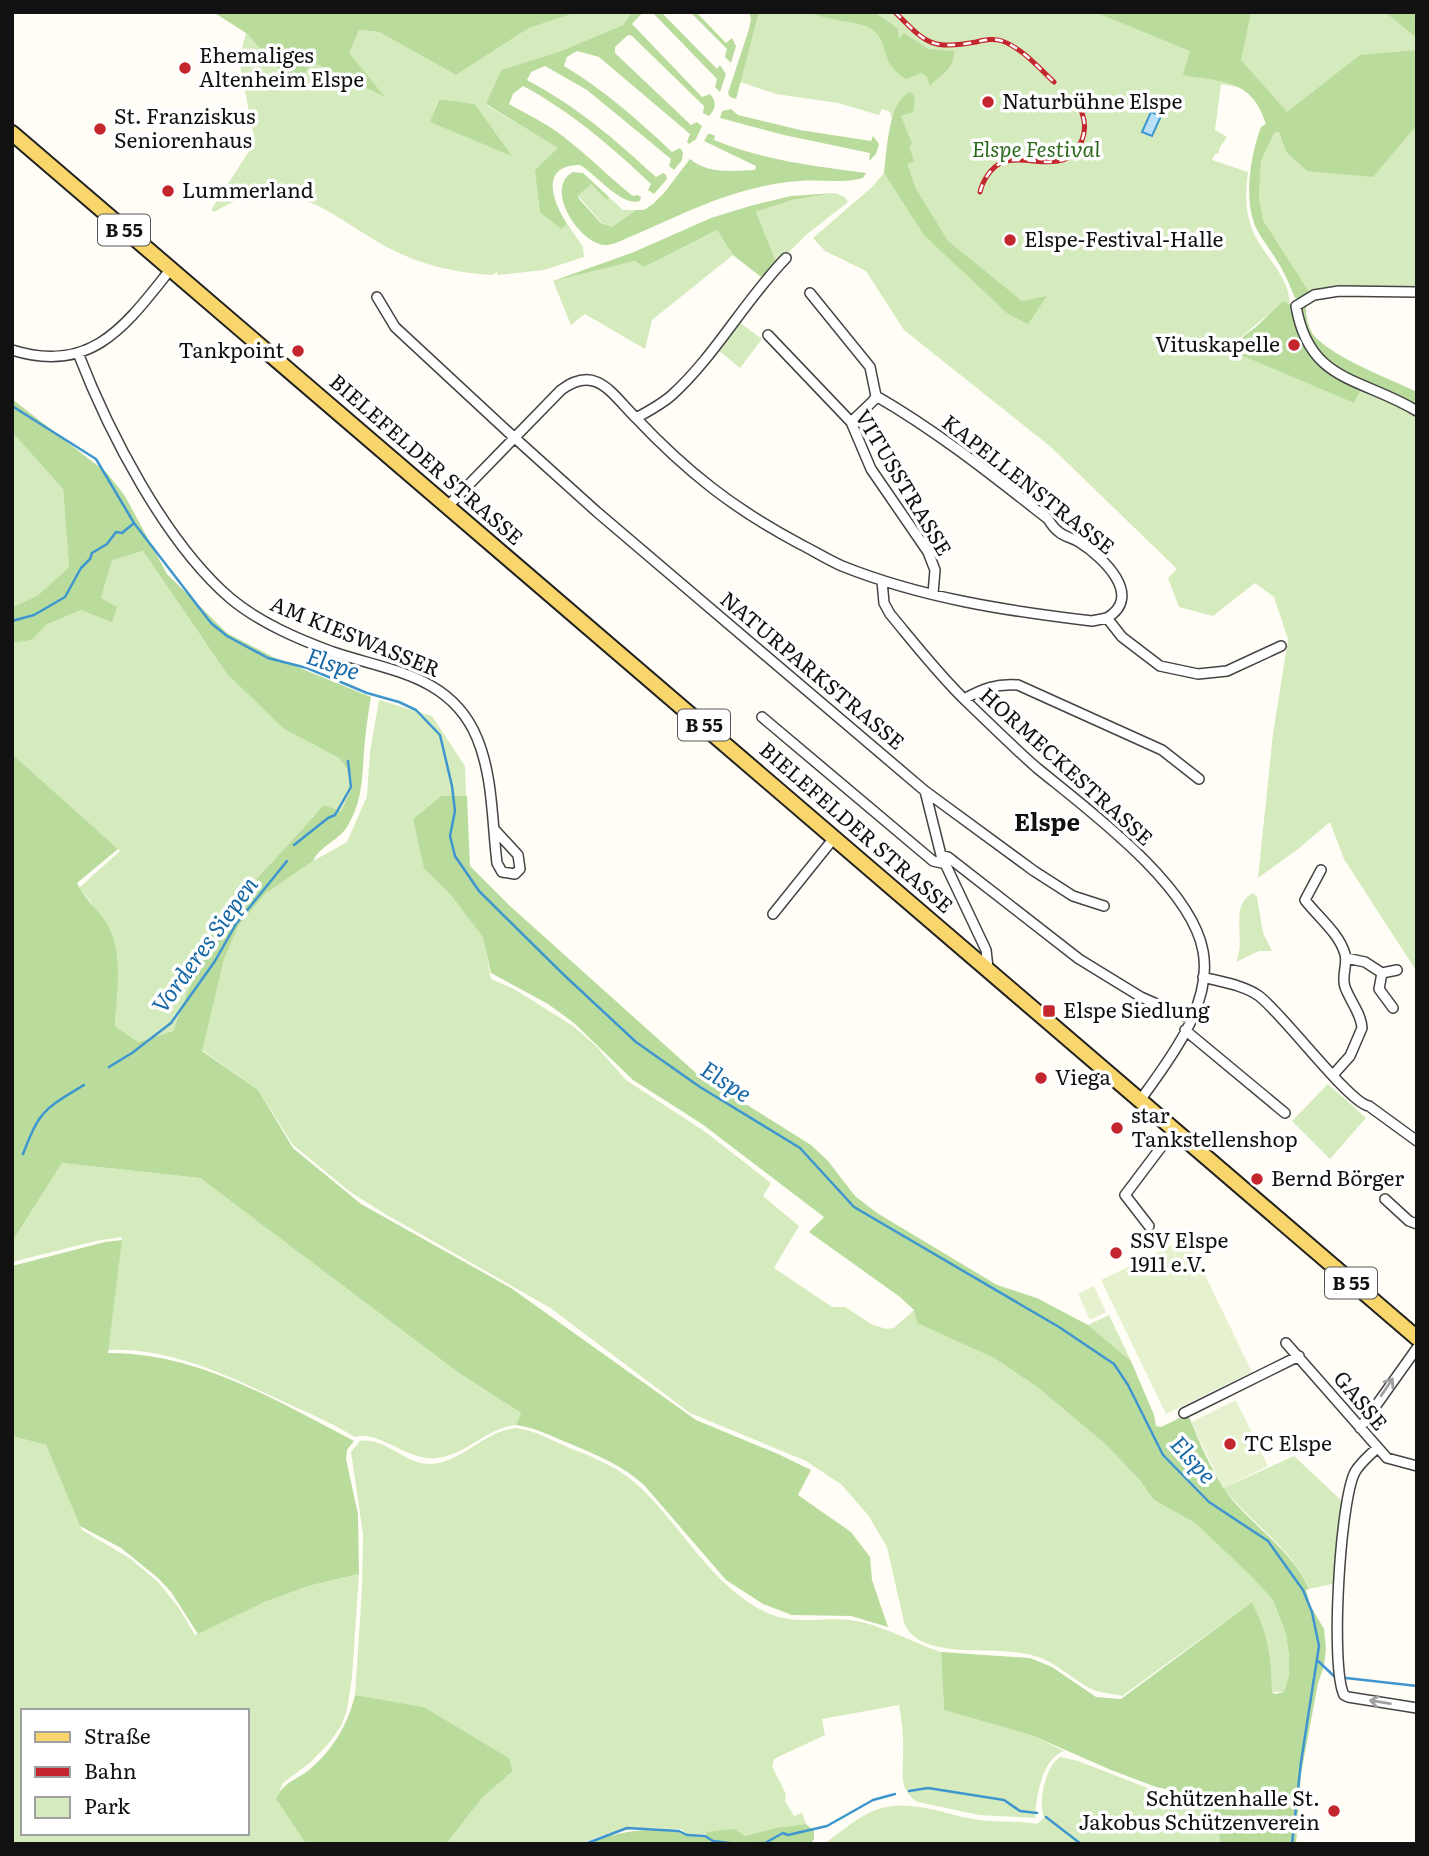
<svg xmlns="http://www.w3.org/2000/svg" width="1429" height="1856" font-family="Literata,serif">
	<style>
		.green { fill: #d5ebbd; fill-rule: evenodd }
		.forest { fill: #b9dc9c }
		.pitch { fill: #e6f2cf }
		.water { fill: #b9e0f7; stroke: #3f96cf; stroke-width: 2 }
		.lines { fill: none; stroke-linecap: round; stroke-linejoin: round }
		.stream { stroke: #3f96cf; stroke-width: 2.5 }
		.minor-casing { stroke: #444; stroke-width: 12 }
		.primary-casing { stroke: #222; stroke-width: 18 }
		.minor { stroke: #fff; stroke-width: 9 }
		.primary { stroke: #f9d66b; stroke-width: 14 }
		.rail-casing { stroke: #c4262e; stroke-width: 5 }
		.rail { stroke: #fff; stroke-width: 2.5; stroke-dasharray: 8; stroke-linecap: butt }
		.oneway { stroke: #a0a0a0 }
		.poi-dot { fill: #c4262e; stroke: #fff; stroke-width: 2.5 }
		.labels { text-anchor: middle; stroke-width: 7; stroke-linejoin: round; paint-order: stroke }
		.shield { fill: #fff; stroke: #585858; stroke-width: 2 }
		.shield-label { font-size: 19px; font-weight: bold; fill: #111 }
		.poi-label { font-size: 21px; fill: #111; stroke: #fff; text-anchor: start }
		.park-label { font-size: 21px; font-style: italic; fill: #2f6b1f; stroke: #fff }
		.street-label { font-size: 21px; fill: #111; stroke: #fff }
		.water-label { font-size: 23px; font-style: italic; fill: #1768a6; stroke: #fff }
		.quarter-label { font-size: 24px; font-weight: bold; fill: #111; stroke: #fff }
	</style>
	<rect width="100%" height="100%" fill="#fffdf5"/>
	<!-- green -->
	<path class="green" d="M578 12H632L623 25 561 51 501 70 486 105 559 148 535 170 566 225V222L583 247 584 257 544 270 498 275 497 272 492 275C459 273 429 267 399 253 333 222 294 164 214 212L211 210 255 142 239 60 246 33 294 86 313 61 383 96 348 53 359 30 379 32 456 75 529 28ZM438 99 475 104 511 155 431 122Z
		M759 12H1417V290L1310 293 1263 220 1259 198 1261 161 1275 132H1279L1286 152 1307 171 1253 90 1221 84 1215 130 1227 137 1219 149V153L1215 154 1212 160 1248 172C1245 195 1245 215 1255 236 1267 259 1288 276 1290 303L1283 302 1227 349 1355 402 1363 388 1417 415V972L1344 859 1330 822 1298 849 1258 878 1273 734 1288 639 1274 597 1255 583 1213 616 1179 607 1168 578 1177 569 1051 447 904 330 866 271 825 251 813 238 872 187 884 173 892 119 890 112 882 109 879 115 838 103 776 94 740 82Z
		M591 184 607 199 609 197 623 210H636L612 227 602 223 578 196Z
		M835 193 845 197 848 202 806 235 777 264 756 212 792 200Z
		M717 230 733 255 652 320 645 349 585 314 571 325 553 281 635 261 644 267Z
		M739 322 762 339 740 368 717 349Z
		M12 432 63 489 69 567 37 596 12 607Z
		M143 551 227 674 284 729 339 758 351 774 352 788 341 811 324 805 211 929 173 1031 138 1042 115 1026 118 967 91 902 79 888 120 851 12 754V643L32 640 46 625 81 610 101 598 112 559Z
		M379 700 432 716 465 766 466 796H441L413 819 424 869 450 894 484 937 491 979 514 989 573 1026 595 1045 626 1080 704 1131 771 1183 763 1196 799 1226 774 1268 832 1307H845L871 1324 886 1329 894 1328 914 1310 918 1323 994 1358 1036 1386 1104 1443 1139 1479 1154 1500 1195 1523 1251 1576 1273 1600 1286 1634 1289 1656V1675L1284 1692H1272C1271 1653 1269 1637 1252 1602L1122 1696C1110 1693 1096 1693 1086 1686 1056 1668 1051 1656 1013 1652 983 1648 916 1658 904 1622L887 1547 868 1515 842 1485 806 1461 690 1413 549 1307 385 1214 349 1191 293 1145 258 1090 202 1050 224 960 239 925 265 894 313 861 347 842 367 796 370 752Z
		M1253 893 1257 897 1263 933 1272 951H1259L1236 962C1247 938 1228 906 1253 893Z
		M1328 1084 1366 1118 1330 1159 1292 1121Z
		M62 1163 200 1178 459 1373 521 1413 516 1425C486 1428 466 1455 437 1458 405 1461 381 1430 355 1437 332 1423 306 1412 282 1401 229 1376 169 1347 108 1350L122 1237 96 1241 12 1262V1242Z
		M1109 1315 1131 1361 1088 1325Z
		M517 1428C537 1431 553 1441 572 1449 593 1457 615 1466 633 1481 680 1521 711 1589 770 1614 796 1625 824 1617 850 1620 881 1624 911 1642 941 1652L944 1710 1031 1735 1064 1751C1042 1758 1036 1797 1035 1818L979 1815 918 1802C899 1791 903 1776 903 1757 904 1740 902 1721 899 1705L822 1719 825 1735 774 1759 772 1766 786 1794 785 1801 794 1816 802 1813 806 1824 775 1828 745 1836 730 1831 707 1832 706 1834H687L681 1829C639 1828 620 1826 581 1844H446L482 1798 513 1771 509 1758 424 1707 355 1695 362 1589 363 1534 351 1452 360 1441C386 1437 406 1466 432 1464 464 1461 485 1430 517 1428Z
		M12 1436 46 1445 82 1530 131 1559 159 1583 179 1608 195 1635 262 1603 308 1586 359 1574 352 1677 347 1710 341 1726 329 1743 311 1762 283 1783 276 1799 306 1844H12ZM23 1711H247V1833H23Z
		M1294 1456 1344 1503 1336 1583 1309 1589C1292 1548 1250 1522 1223 1488Z
		M1060 1757 1078 1761 1158 1792 1176 1796 1212 1799 1221 1844H824C837 1835 849 1824 863 1816 900 1794 935 1812 973 1819 994 1823 1016 1820 1037 1824L1044 1818C1038 1802 1045 1767 1060 1757Z"/>
	<!-- forest -->
	<path class="forest" d="M213 12H578L529 28 456 75 379 32 359 30 349 53 385 97 313 62 294 86 246 33Z
		M632 12H643L632 24 702 97 710 94C717 102 716 108 709 116L703 113 704 106 632 36 628 35 615 47V53L691 125 697 122 702 126 696 139 689 144 687 142 690 134 599 57 577 51 567 57 564 66C604 90 638 120 672 152L680 148 683 152 682 160 674 170 669 166 671 159 587 90 545 66 531 72 527 80C579 108 612 137 656 177L663 173 666 175 667 179 654 194 648 190 651 184C612 147 570 111 523 86L513 94 509 104C530 116 552 126 570 142 592 159 611 179 633 196L638 195 641 197 640 201C621 207 596 174 580 165 540 165 552 200 566 222V225L561 229 540 212 535 170 558 148 486 104 501 70 561 51 623 25Z
		M652 12H661L717 69 720 65 726 74 720 92 715 87 717 79Z
		M690 12H696L726 43 732 38 736 46 731 63 725 57 727 49Z
		M749 12H759L736 99 730 97 728 93 749 29 751 19Z
		M809 12H874C882 19 890 21 898 29L899 39 904 33 928 49 954 51C955 68 942 74 930 86L927 77 922 73 906 79C879 63 890 44 873 30 862 21 827 21 809 12Z
		M1095 12H1251L1241 60 1287 112 1360 55 1417 50V125L1373 177 1307 171 1286 152 1279 132H1275L1261 161 1259 198 1263 220 1310 293 1299 299 1295 298C1290 287 1286 275 1279 264 1271 250 1260 238 1254 223 1244 195 1251 154 1261 127L1266 124C1252 79 1223 82 1183 75L1190 51Z
		M1385 12H1417V38Z
		M911 92 915 97 913 112 901 116 912 144 909 146 914 161 907 164 916 189 948 241 1022 301 1047 296 1028 324 1007 313 924 235 884 173C887 151 888 99 911 92Z
		M439 99 475 104 512 156 430 122Z
		M731 109 738 115 800 130 871 141 873 136 879 144 876 154 869 161 870 153 784 135 720 118 722 111Z
		M708 134H711L715 136 714 140C763 160 813 166 866 173L863 178C842 184 820 179 799 181 768 183 734 193 706 204 682 213 660 224 637 234 628 237 617 244 607 245 582 247 542 189 573 172L583 173 609 197 607 200 591 184 578 196 579 199 601 223 612 227 636 210H644L653 204 664 193 690 159C707 174 734 171 755 170L756 166 704 141Z
		M835 193 792 200 756 212 777 264 761 277 733 255 717 230 644 267 635 261 553 281 634 252 711 218 750 206 791 196Z
		M1283 301 1299 308 1306 306C1306 317 1308 329 1315 337 1337 359 1388 378 1417 392V408L1365 384 1354 403 1227 349 1257 326Z
		M12 399 107 473 125 496 167 574 227 633 273 657 371 697C368 715 365 734 364 752 362 779 362 803 347 827 338 841 320 846 313 861L265 894 239 925 224 960 202 1051 258 1090 293 1148 361 1204 511 1288 696 1420 778 1454 811 1470 798 1495 851 1532 870 1557 872 1580 888 1627 851 1616 792 1615 763 1604 726 1580 644 1485C623 1466 599 1456 573 1445 553 1437 537 1428 516 1425L521 1413 459 1373 200 1178 62 1163 12 1242V754L118 849 77 883C85 900 101 912 109 928 124 957 116 995 115 1026L138 1042 173 1031 211 929 324 805 341 811 352 788 351 774 339 758 284 729 227 674 143 551 112 560 101 598 117 607 112 622 81 610 46 625 32 640 12 643V607L37 596 69 567 63 489 12 432Z
		M441 796H467L470 866 510 906 696 1073 811 1145 828 1161 855 1196 877 1213 997 1285 1037 1298 1088 1325 1131 1361 1154 1415 1156 1426 1161 1427 1188 1414C1199 1442 1216 1482 1236 1504 1260 1531 1294 1554 1309 1589L1306 1590 1310 1605 1324 1629 1326 1648 1324 1666 1318 1683 1301 1774 1296 1844H1221L1212 1799 1188 1796 1185 1793 1156 1787 1111 1770 1031 1735 944 1710 941 1652 1030 1658 1052 1667 1096 1697 1121 1699 1252 1602C1269 1637 1271 1653 1272 1692L1275 1694 1284 1692 1289 1675V1656L1286 1634 1273 1600 1251 1576 1195 1523 1154 1500 1139 1479 1104 1443 1036 1386 994 1358 917 1323 914 1310 900 1297 809 1232 824 1217 702 1124 633 1080 574 1023 548 1004 491 973 483 937 450 894 424 869 413 819Z
		M122 1240 108 1353C196 1352 278 1401 354 1441L347 1450 346 1459 358 1514 359 1574 308 1586 262 1603 198 1634 171 1592 158 1578 121 1548 80 1526 46 1445 12 1436V1266L105 1242Z
		M355 1695 424 1707 509 1758 513 1771 482 1798 446 1844H306L276 1799C283 1782 295 1781 309 1770 332 1751 348 1725 355 1695Z
		M806 1824 814 1831V1839L810 1844H587C612 1832 651 1826 679 1832 688 1834 696 1837 706 1837V1832L734 1829 745 1836 775 1828Z"/>
	<!-- pitch -->
	<path class="pitch" d="M1187 1238 1252 1372 1166 1414 1101 1280Z
		M1094 1286 1106 1312 1090 1320 1078 1294Z
		M1236 1400 1268 1466 1223 1488 1191 1422Z"/>
	<!-- water -->
	<path class="water" d="M1151 112 1161 116 1152 136 1142 132Z"/>
	<g class="lines">
		<!-- stream -->
		<path class="stream" d="M12 406 96 459 134 523 211 623 227 636 268 658 307 668 367 693 399 702 416 710 440 735 452 786 455 811 450 836 455 856 479 891 564 975 636 1042 653 1054 700 1087 800 1148 854 1207 1059 1327 1114 1364 1128 1385 1163 1455 1209 1502 1268 1541 1303 1590 1312 1612 1319 1646 1301 1762 1292 1844
			M12 621 34 615 65 597 81 568 90 559 92 553 107 544 116 532 122 533 134 523
			M294 845 328 818 335 815 351 787 348 761
			M109 1067 132 1053 171 1023 215 961 236 924 287 861
			M23 1154C40 1110 43 1110 84 1085
			M1318 1661 1336 1678
			M1346 1678 1417 1686
			M909 1791 928 1788 1004 1800 1020 1811 1037 1813
			M1046 1817 1081 1844
			M585 1844 627 1828 679 1831 687 1835 705 1836 713 1841 737 1844
			M741 1844 765 1843 783 1833 788 1835 827 1826 873 1800 895 1794"/>
		<!-- minor casing -->
		<g class="minor-casing">
			<path id="minor" d="M1417 292 1339 291 1314 295 1296 306C1309 383 1361 377 1417 411
				M810 293 870 367 876 396C937 431 993 476 1048 519 1051 524 1055 529 1059 532 1065 537 1073 538 1079 542 1103 557 1144 596 1107 618
				M377 297 395 327 506 430 597 512 925 791 1034 871 1073 896 1104 906
				M768 335 851 422 871 469 928 552 935 570 933 594
				M12 350C92 375 126 325 170 270
				M78 353C109 433 165 542 230 598 260 623 298 639 333 652 389 671 451 675 477 738 493 776 492 822 497 863L502 872 515 874 520 869 518 855 495 830
				M636 418C687 472 734 509 800 544 814 551 828 560 842 566 922 598 1007 611 1092 621L1107 618 1122 637 1160 666 1198 674 1227 671 1281 646
				M851 422 873 401 876 396
				M448 506 561 390C596 364 611 393 636 418 649 411 662 404 672 395 715 356 745 300 786 258
				M882 581 884 603 890 614C915 644 939 675 967 702 990 724 1013 747 1037 768 1087 809 1191 885 1203 951 1213 1004 1170 1059 1141 1099
				M964 699C982 689 997 683 1018 685L1162 750 1199 779
				M762 717 933 861 946 864
				M925 791 941 855 986 950 988 968
				M941 855 948 857 1079 959 1141 997 1191 1019
				M1321 870 1305 900C1318 917 1339 933 1345 954 1348 965 1341 976 1345 987 1350 1001 1361 1013 1362 1028L1350 1056 1333 1075
				M773 914 834 838
				M1346 958 1365 962 1382 973 1379 989 1393 1008
				M1382 973 1397 970
				M1203 977C1221 982 1244 985 1259 996 1283 1014 1350 1104 1369 1106L1417 1141
				M1185 1030 1285 1113
				M1385 1199 1409 1221 1417 1224
				M1149 1226 1125 1195 1174 1130
				M1286 1343 1387 1458 1417 1466
				M1184 1413 1299 1356
				M1360 1428 1417 1348
				M1377 1448C1370 1455 1360 1463 1355 1472 1340 1500 1330 1667 1344 1695L1348 1697 1417 1708"/>
		</g>
		<!-- primary casing -->
		<g class="primary-casing">
			<path id="primary" d="M12 133 1417 1338"/>
		</g>
		<!-- minor -->
		<use href="#minor" class="minor"/>
		<!-- primary -->
		<use href="#primary" class="primary"/>
		<!-- rail casing -->
		<g class="rail-casing">
			<path id="rail" d="M895 12C926 43 930 50 976 42 985 40 993 38 1002 41 1022 48 1039 68 1054 82
				M980 192C983 180 991 167 1003 162 1029 153 1067 178 1082 140 1087 127 1084 114 1077 103"/>
		</g>
		<!-- rail -->
		<use href="#rail" class="rail"/>
	</g>
	<!-- one-way arrows -->
	<defs><path id="oneway-shaft" d="M-6 0H5M1.5-3L5.5 0L1.5 3" fill="none" stroke-width="1.6" stroke-linecap="round" stroke-linejoin="round" transform="scale(1.75)"/></defs>
	<g class="oneway">
		<use href="#oneway-shaft" transform="translate(1387 1387) rotate(-56)"/>
		<use href="#oneway-shaft" transform="translate(1380 1702) rotate(-171)"/>
	</g>
	<!-- markers -->
	<g class="poi-dot">
		<circle cx="185" cy="68" r="7"/>
		<circle cx="988" cy="102" r="7"/>
		<circle cx="100" cy="129" r="7"/>
		<circle cx="168" cy="191" r="7"/>
		<circle cx="1010" cy="240" r="7"/>
		<circle cx="1294" cy="345" r="7"/>
		<circle cx="298" cy="351" r="7"/>
		<rect x="1042" y="1004" width="14" height="14" rx="3.5"/>
		<circle cx="1041" cy="1078" r="7"/>
		<circle cx="1117" cy="1128" r="7"/>
		<circle cx="1257" cy="1179" r="7"/>
		<circle cx="1116" cy="1253" r="7"/>
		<circle cx="1230" cy="1444" r="7"/>
		<circle cx="1334" cy="1811" r="7"/>
	</g>
	<g class="labels">
		<!-- shield labels -->
		<g class="shield">
			<rect x="98" y="214.5" width="52" height="31" rx="5"/>
			<rect x="678" y="709.5" width="52" height="31" rx="5"/>
			<rect x="1325" y="1267.5" width="52" height="31" rx="5"/>
		</g>
		<g class="shield-label">
			<text x="124" y="237">B 55</text>
			<text x="704" y="732">B 55</text>
			<text x="1351" y="1290">B 55</text>
		</g>
		<!-- poi labels -->
		<g class="poi-label">
			<text x="199" y="63">Ehemaliges<tspan x="199" dy="24">Altenheim Elspe</tspan></text>
			<text x="1002" y="109">Naturbühne Elspe</text>
			<text x="114" y="124">St. Franziskus<tspan x="114" dy="24">Seniorenhaus</tspan></text>
			<text x="182" y="198">Lummerland</text>
			<text x="1024" y="247">Elspe-Festival-Halle</text>
			<text x="1280" y="352" text-anchor="end">Vituskapelle</text>
			<text x="284" y="358" text-anchor="end">Tankpoint</text>
			<text x="1063" y="1018">Elspe Siedlung</text>
			<text x="1055" y="1085">Viega</text>
			<text x="1131" y="1123">star<tspan x="1131" dy="24">Tankstellenshop</tspan></text>
			<text x="1271" y="1186">Bernd Börger</text>
			<text x="1130" y="1248">SSV Elspe<tspan x="1130" dy="24">1911 e.V.</tspan></text>
			<text x="1244" y="1451">TC Elspe</text>
			<text x="1320" y="1806" text-anchor="end">Schützenhalle St.<tspan x="1320" dy="24">Jakobus Schützenverein</tspan></text>
		</g>
		<!-- park labels -->
		<g class="park-label">
			<text x="1036" y="157">Elspe Festival</text>
		</g>
		<!-- street labels -->
		<g class="street-label">
			<text transform="translate(426 460) rotate(41)" y="7">BIELEFELDER STRASSE</text>
			<text transform="translate(903 483) rotate(59)" y="7">VITUSSTRASSE</text>
			<text transform="translate(1028 485) rotate(38)" y="7">KAPELLENSTRASSE</text>
			<text transform="translate(355 637) rotate(22)" y="7">AM KIESWASSER</text>
			<text transform="translate(812 671) rotate(40)" y="7">NATURPARKSTRASSE</text>
			<text transform="translate(1066 767) rotate(42)" y="7">HORMECKESTRASSE</text>
			<text transform="translate(856 828) rotate(41)" y="7">BIELEFELDER STRASSE</text>
			<text transform="translate(1360 1401) rotate(50)" y="7">GASSE</text>
		</g>
		<!-- water labels -->
		<g class="water-label">
			<text transform="translate(333 664) rotate(19)" y="8">Elspe</text>
			<text transform="translate(205 945) rotate(-54)" y="8">Vorderes Siepen</text>
			<text transform="translate(726 1082) rotate(33)" y="8">Elspe</text>
			<text transform="translate(1193 1460) rotate(48)" y="8">Elspe</text>
		</g>
		<!-- quarter labels -->
		<g class="quarter-label">
			<text x="1047" y="831">Elspe</text>
		</g>
	</g>
	<!-- border -->
	<rect width="1429" height="1856" fill="none" stroke="#111111" stroke-width="28"/>
	<!-- legend -->
	<rect x="21" y="1709" width="228" height="126" fill="#ffffff" stroke="#a0a0a0" stroke-width="2"/>
	<rect x="35" y="1732" width="35" height="10" fill="#f9d66b" stroke="#a0a0a0" stroke-width="2"/>
	<text x="84" y="1744" font-size="21" fill="#111111">Straße</text>
	<rect x="35" y="1767" width="35" height="10" fill="#c4262e" stroke="#a0a0a0" stroke-width="2"/>
	<text x="84" y="1779" font-size="21" fill="#111111">Bahn</text>
	<rect x="35" y="1797" width="35" height="21" fill="#d5ebbd" stroke="#a0a0a0" stroke-width="2"/>
	<text x="84" y="1814" font-size="21" fill="#111111">Park</text>
</svg>
